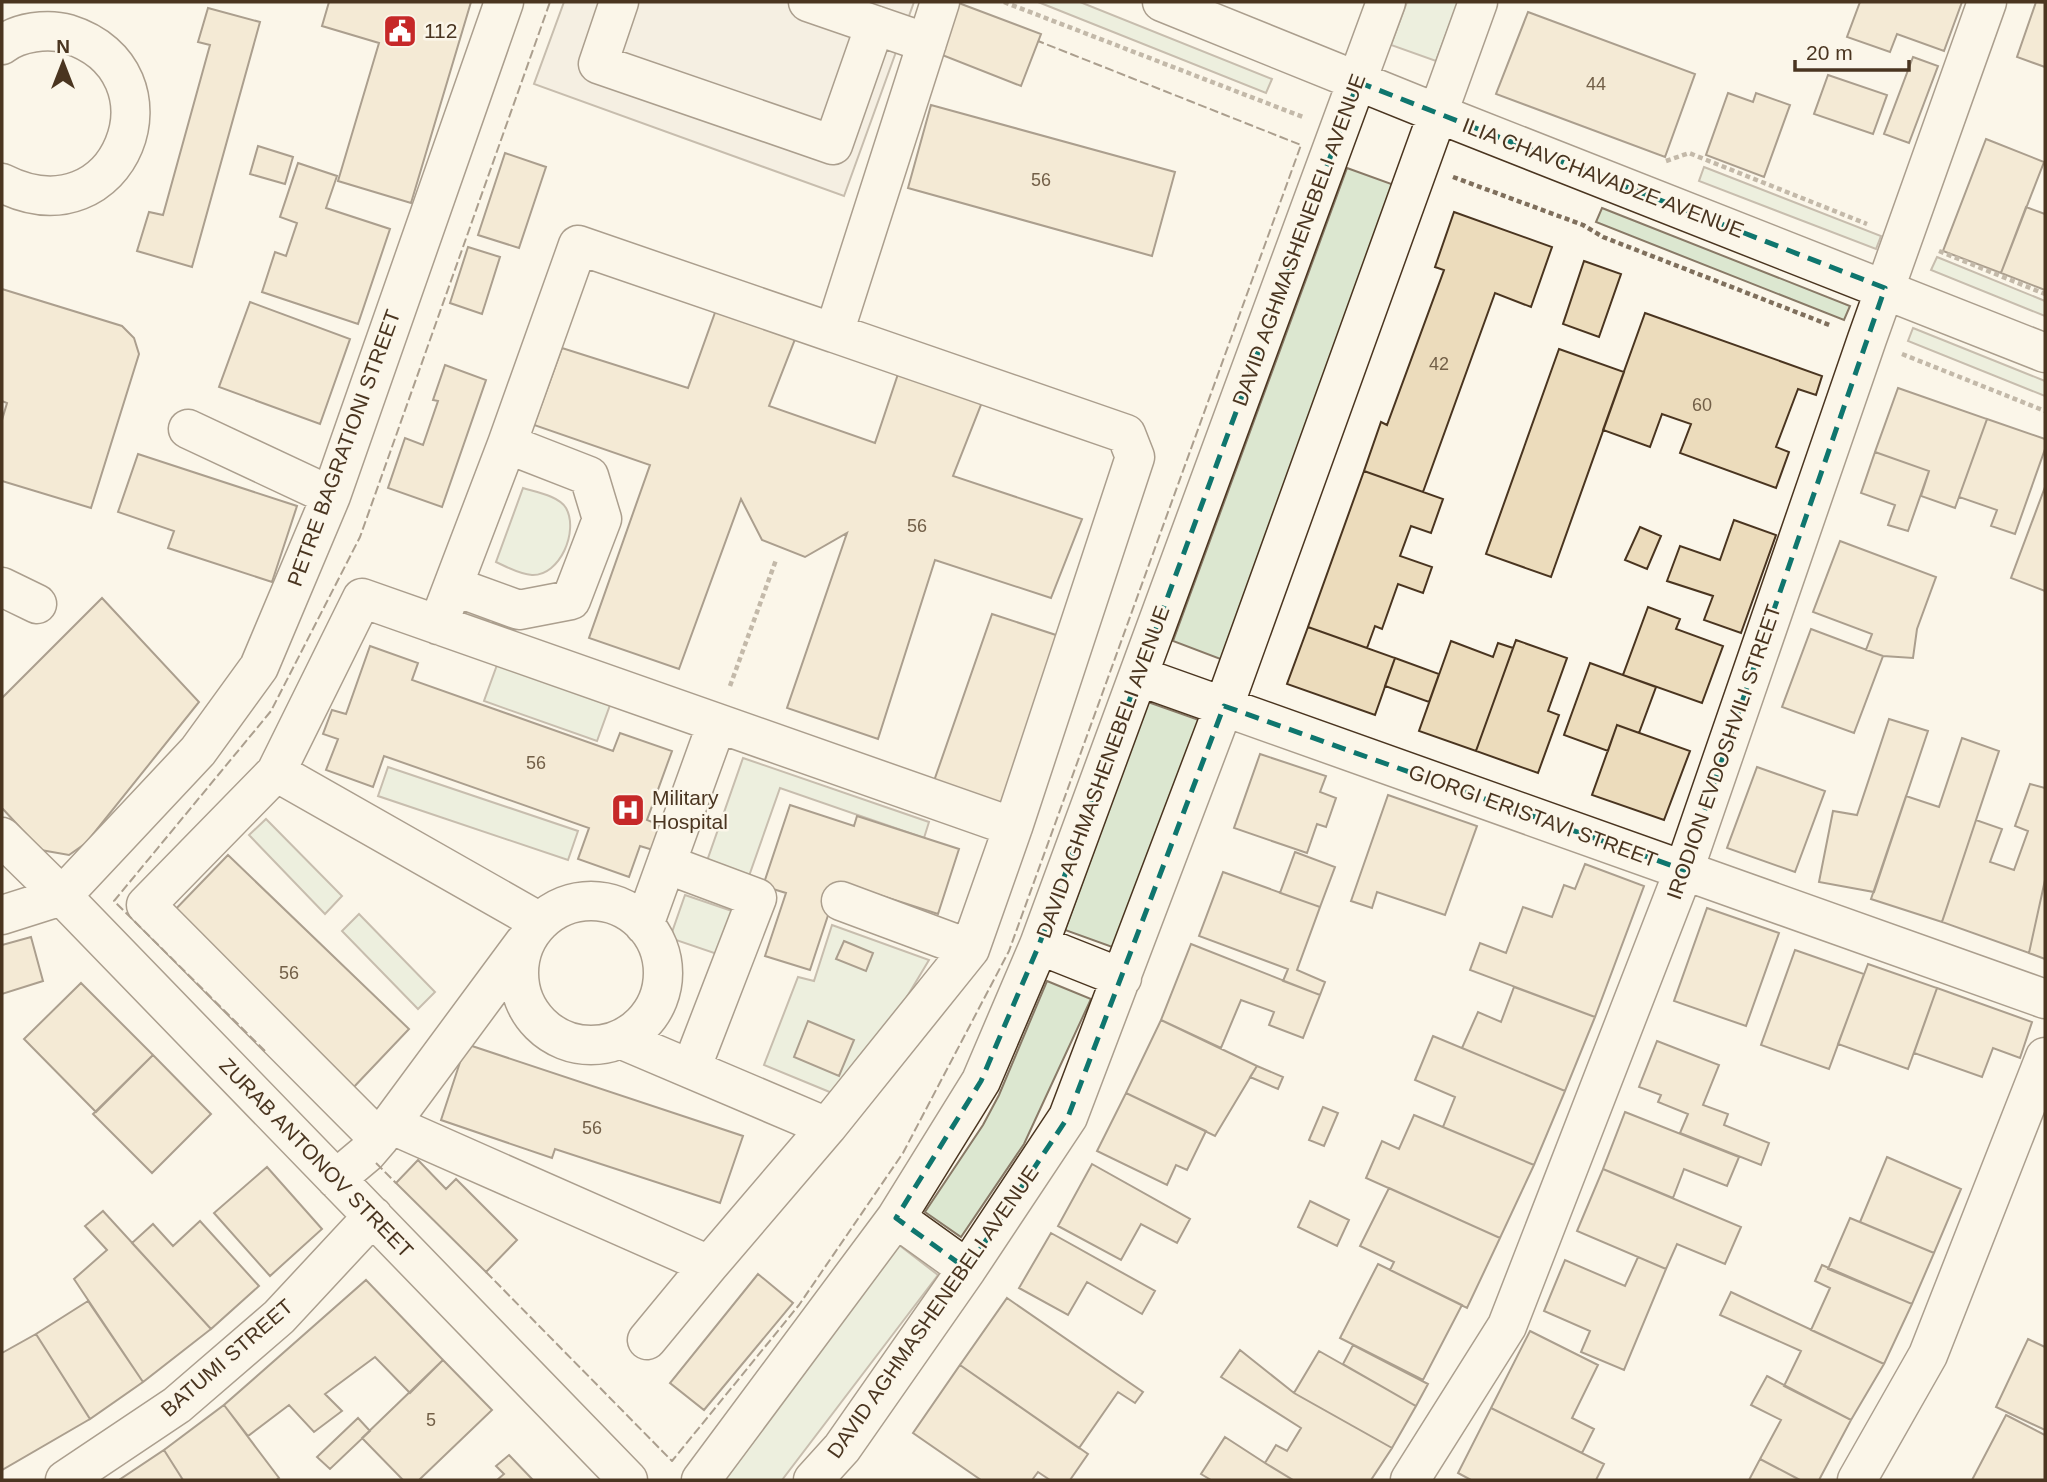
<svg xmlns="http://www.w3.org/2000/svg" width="2047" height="1482" font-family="Helvetica,sans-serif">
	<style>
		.green { fill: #dce7d0; stroke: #887966; stroke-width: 2 }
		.parking { fill: #ede7d9; stroke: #887966; stroke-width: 2 }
		.building { fill: #ecdcbc; stroke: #4a3520; stroke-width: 2 }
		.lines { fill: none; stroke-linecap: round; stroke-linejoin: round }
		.minor-casing { stroke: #4a3520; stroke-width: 41 }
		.path { stroke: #7f6f5c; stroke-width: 4.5; stroke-dasharray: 5 3.5; stroke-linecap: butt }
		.minor { stroke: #fbf6e9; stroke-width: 38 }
		.fence { stroke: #4a3520; stroke-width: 2; stroke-dasharray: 9 3.5; stroke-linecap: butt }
		.marked { fill: none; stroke: #0f766e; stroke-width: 5; stroke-dasharray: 14 9; stroke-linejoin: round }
		.labels { text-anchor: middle; stroke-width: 5; stroke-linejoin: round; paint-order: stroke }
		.number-label { font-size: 18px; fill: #725f47 }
		.poi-label { font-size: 21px; fill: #4a3520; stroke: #fbf6e9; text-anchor: start }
		.street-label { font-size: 21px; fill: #4a3520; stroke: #fbf6e9 }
	</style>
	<rect width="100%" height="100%" fill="#fbf6e9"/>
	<!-- green -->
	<path class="green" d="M1038 2H1080L1272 79 1266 93Z
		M1407 2H1458L1436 61 1391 45Z
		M1704 167 1881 236 1876 249 1699 181Z
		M1347 168 1397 186 1223 660 1173 641Z
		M1602 208 1850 306 1844 320 1596 222Z
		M1937 257 2045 301V316L1931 270Z
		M1913 328 2045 381V396L1908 341Z
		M523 488C536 492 559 496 566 508 579 531 560 576 532 575 519 574 507 567 496 562Z
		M497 665 610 705 597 741 484 701Z
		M1148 702 1199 720 1115 948 1065 930Z
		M743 758 929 822 924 838 780 788 749 876 707 861Z
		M388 767 578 831 568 860 378 796Z
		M266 819 342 896 325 914 249 835Z
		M685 895 735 912 720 955 670 938Z
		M359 914 435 992 418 1009 342 931Z
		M832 925 929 960 857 1080 837 1095 764 1065 798 977 814 981Z
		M1047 981 1091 999 1024 1144 961 1237 925 1212 983 1125 999 1095Z
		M899 1245 938 1275 782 1480H719Z"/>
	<!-- parking -->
	<path class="parking" d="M564 2H914L844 196 534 84Z"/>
	<!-- building -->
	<path class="building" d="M329 2H471L411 203 338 181 379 43 322 26Z
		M956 2 1041 34 1021 86 932 51Z
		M1860 2H1962L1944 51 1897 34 1890 52 1847 37Z
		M2036 2 2045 3V67L2017 57Z
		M208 8 260 22 192 267 137 251 149 212 163 215 210 45 198 42Z
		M1528 12 1695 74 1665 157 1496 94Z
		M1913 57 1938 66 1909 143 1884 134Z
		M1828 75 1887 95 1873 134 1814 114Z
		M1728 93 1753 102 1756 93 1790 105 1764 177 1706 155Z
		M931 105 1175 172 1152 256 908 188Z
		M1986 139 2044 162 2001 273 1943 251Z
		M258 146 293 157 285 184 250 174Z
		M505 153 546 167 519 248 478 235Z
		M298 163 337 176 326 208 390 229 358 324 262 292 275 252 286 256 297 223 280 217Z
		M2026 207 2045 214V290L2001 273Z
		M1454 212 1552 247 1531 307 1495 293 1423 492 1364 471 1381 422 1387 425 1444 270 1435 267Z
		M468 247 500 257 482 314 450 303Z
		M1584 261 1621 274 1599 337 1563 324Z
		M2 289 122 326 134 338 139 354 91 508 2 481V420L7 403 2 401Z
		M250 302 350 339 320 424 219 387Z
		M717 307 797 334 769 406 875 443 900 368 984 397 953 476 1082 519 1051 598 935 560 878 739 787 708 847 533 805 557 762 540 741 499 679 669 589 638 650 465 534 425 562 348 688 388Z
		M1645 313 1822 376 1816 395 1798 389 1776 447 1789 452 1776 488 1680 453 1691 424 1662 414 1650 447 1603 430Z
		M1559 349 1624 372 1551 577 1486 554Z
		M445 365 486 380 442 507 388 488 405 438 423 445 438 401 433 400Z
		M1898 388 1987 419 1955 508 1921 496 1929 471 1875 452Z
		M1987 419 2045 439V449L2015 534 1991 526 1997 510 1959 497Z
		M1875 452 1929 471 1908 531 1888 525 1895 505 1861 493Z
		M138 454 297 506 272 582 168 548 174 531 118 512Z
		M1364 471 1443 499 1431 533 1411 526 1400 556 1432 567 1423 593 1398 584 1382 629 1375 626 1367 648 1308 627Z
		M2045 487V591L2011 578Z
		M1734 520 1776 535 1741 633 1704 620 1713 596 1667 581 1680 546 1720 560Z
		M1640 527 1661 536 1647 569 1625 560Z
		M1840 541 1936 577 1917 629 1913 658 1883 656 1866 650 1872 634 1813 612Z
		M102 598 199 702 86 843 69 855 41 850 2 808V698Z
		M1648 607 1680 619 1676 629 1723 646 1702 703 1623 675Z
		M992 614 1062 637 1005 805 934 781Z
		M1308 627 1395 658 1375 715 1287 684Z
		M1811 629 1883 656 1854 733 1782 707Z
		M1516 640 1567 658 1548 711 1559 715 1538 773 1476 751Z
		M1451 641 1493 657 1498 643 1513 648 1476 751 1419 731Z
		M370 646 418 663 412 680 613 751 620 733 672 751 647 820 662 826 653 850 640 846 629 877 578 859 589 828 384 756 373 787 326 770 338 739 323 734 332 710 346 714Z
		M1395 658 1439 674 1429 702 1385 686Z
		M1590 663 1656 687 1639 733 1617 725 1608 751 1564 735Z
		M1889 719 1928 731 1874 892 1819 882 1833 811 1857 815Z
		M1617 725 1690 751 1664 820 1592 795Z
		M1962 738 1999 751 1942 922 1871 899 1906 796 1939 807Z
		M1260 754 1326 776 1320 792 1336 798 1326 827 1317 824 1307 853 1234 828Z
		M1757 767 1825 791 1795 872 1727 848Z
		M2030 784 2045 788V880L2029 953 1942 922 1976 820 2002 829 1990 862 2014 870 2028 831 2015 826Z
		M1388 795 1477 826 1445 915 1377 892 1372 908 1351 901Z
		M790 805 854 826 857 816 959 849 938 914 839 882 810 970 765 956 786 893 763 886Z
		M1295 852 1335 867 1320 907 1280 893Z
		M228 855 409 1029 351 1090 169 916Z
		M1585 864 1644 886 1595 1017 1470 970 1480 943 1506 953 1523 907 1552 917 1564 885 1575 889Z
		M1223 872 1320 907 1297 970 1325 982 1320 995 1283 981 1288 969 1199 936Z
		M2045 880V959L2029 953Z
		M1707 908 1779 933 1746 1026 1674 1001Z
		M31 937 43 981 2 994V945Z
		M844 941 873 953 866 971 836 959Z
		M1191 944 1320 995 1303 1038 1269 1025 1274 1012 1241 1000 1221 1048 1161 1020Z
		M1795 950 1864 974 1829 1069 1761 1045Z
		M1868 964 1937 988 1908 1069 1838 1044Z
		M81 983 153 1055 96 1112 24 1039Z
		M1514 987 1595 1017 1565 1091 1462 1048 1478 1012 1501 1022Z
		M1937 988 2032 1022 2020 1058 1993 1048 1982 1077 1914 1053Z
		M1161 1020 1257 1066 1215 1136 1126 1093Z
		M808 1021 854 1040 839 1076 794 1057Z
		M1433 1036 1565 1091 1534 1165 1443 1127 1455 1097 1415 1080Z
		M1657 1041 1719 1065 1703 1105 1728 1114 1724 1125 1769 1143 1761 1165 1680 1133 1688 1114 1658 1102 1661 1095 1639 1087Z
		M466 1044 743 1136 720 1203 555 1149 552 1158 441 1120Z
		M153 1055 211 1114 152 1173 93 1114Z
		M1257 1066 1283 1077 1278 1089 1250 1077Z
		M1126 1093 1206 1131 1187 1170 1176 1165 1167 1185 1097 1151Z
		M1323 1107 1338 1113 1324 1146 1309 1140Z
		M1625 1112 1739 1157 1727 1186 1684 1169 1673 1198 1603 1169Z
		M1414 1115 1534 1165 1500 1238 1366 1178 1382 1141 1399 1149Z
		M1887 1157 1961 1189 1934 1253 1860 1222Z
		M418 1160 446 1189 456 1179 517 1240 486 1272 396 1183Z
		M1092 1164 1190 1219 1177 1243 1141 1224 1121 1260 1058 1226Z
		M267 1167 322 1229 270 1276 214 1213Z
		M1603 1169 1741 1227 1725 1264 1677 1244 1666 1269 1577 1231Z
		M1389 1188 1500 1238 1467 1308 1390 1270 1394 1262 1360 1246Z
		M1310 1201 1349 1220 1337 1246 1298 1227Z
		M103 1211 211 1329 143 1382 74 1279 107 1250 85 1226Z
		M1850 1218 1934 1253 1912 1304 1828 1269Z
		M200 1221 259 1286 211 1329 132 1243 153 1224 173 1246Z
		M1051 1233 1155 1291 1142 1314 1087 1282 1068 1315 1019 1288Z
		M1638 1257 1666 1269 1624 1370 1581 1352 1590 1331 1544 1311 1565 1260 1625 1286Z
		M1378 1264 1462 1305 1423 1380 1340 1338Z
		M1822 1265 1912 1304 1884 1364 1811 1330 1830 1288 1815 1281Z
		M758 1274 793 1303 704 1410 670 1383Z
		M366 1280 443 1360 410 1393 375 1357 325 1394 342 1411 314 1432 289 1405 248 1436 224 1405Z
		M1731 1292 1884 1364 1851 1420 1784 1386 1801 1351 1720 1315Z
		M1007 1298 1143 1392 1135 1403 1118 1392 1079 1448 960 1365Z
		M88 1301 143 1382 90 1419 36 1334Z
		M1530 1331 1598 1365 1572 1418 1594 1429 1582 1453 1491 1408Z
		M36 1334 90 1419 2 1470V1353Z
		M2028 1339 2045 1347V1430L1996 1407Z
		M1353 1345 1428 1384 1416 1406 1343 1364Z
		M1240 1350 1294 1393 1392 1448 1371 1480H1293L1265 1463 1276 1445 1287 1451 1301 1428 1221 1377Z
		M1319 1351 1416 1406 1392 1448 1294 1393Z
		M443 1360 492 1410 419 1480H403L362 1438Z
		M960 1365 1088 1454 1070 1480H1050L1038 1472 1032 1480H981L913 1433Z
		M1767 1376 1851 1420 1819 1480H1800L1760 1459 1781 1420 1751 1405Z
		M224 1405 279 1478 276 1480H183L164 1450Z
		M1491 1408 1604 1464 1596 1480H1471L1458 1473Z
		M2006 1415 2045 1435V1480H1972Z
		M358 1418 370 1431 330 1469 317 1457Z
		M1225 1437 1265 1463 1293 1480H1211L1201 1474Z
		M164 1450 183 1480H119Z
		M509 1455 533 1480H497L504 1474 496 1466Z
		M1760 1459 1800 1480H1749Z"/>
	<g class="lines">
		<!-- minor casing -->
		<g class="minor-casing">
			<path id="minor" d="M619 2 598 64 833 145 875 25
				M808 2 927 43
				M1162 2 1459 122 2045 353
				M2 45C18 32 48 28 68 34 186 71 121 243 2 183
				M834 333 1126 434 1135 457 1013 827
				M188 429 331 496
				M453 586 519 610 571 600 602 519 589 476 507 444
				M2 587 37 604
				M438 625 507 444 578 245 834 333 940 2
				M1138 676 2045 999
				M276 772 362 598 1013 827 970 949 827 1127 709 1265 390 1124
				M2 837 62 896 628 1480
				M666 864 757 898 691 1069
				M841 901 970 949
				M519 973a72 72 0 1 1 144 0a72 72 0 1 1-144 0Z
				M2 915 62 896 198 751 259 667 331 496 504 2
				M644 925 717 723
				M1039 945 1122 978
				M620 1039 827 1127
				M379 1139 146 905 276 772 540 922
				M336 1179 367 1153 379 1139 524 943
				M896 1218 967 1269
				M647 1340 709 1265
				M65 1480 177 1405 279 1317 373 1216
				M701 1480 896 1218 981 1081 1039 945 1386 2
				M813 1480 842 1448 967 1269 1068 1117 1224 706 1478 2
				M1410 1480 1507 1326 1684 870 1867 339 1987 2
				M1857 1480 1928 1355 2045 1057"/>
		</g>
		<!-- path -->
		<path class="path" d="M1004 2 1303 117
			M1666 161 1689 153 1867 224
			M1453 177 1583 225 1603 237 1832 326
			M1939 251 2045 294
			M1902 354 2045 411
			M730 686 776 560"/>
		<!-- minor -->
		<use href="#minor" class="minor"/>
		<!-- fence -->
		<path class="fence" d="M265 1051 114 901 271 711 360 537 550 2
			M376 1163 396 1183
			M486 1272 672 1461 799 1305 903 1153 1009 951 1301 145 1038 41"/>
	</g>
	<!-- marked area -->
	<path d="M0 0H2047V1482H0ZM1358 82 1885 288 1684 870 1224 706 1068 1117 967 1269 896 1218 981 1081 1039 945Z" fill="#fbf6e9" fill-opacity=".55" fill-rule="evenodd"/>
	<path class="marked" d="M1358 82 1885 288 1684 870 1224 706 1068 1117 967 1269 896 1218 981 1081 1039 945Z"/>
	<!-- icons -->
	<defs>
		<g id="civic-square" transform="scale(1.75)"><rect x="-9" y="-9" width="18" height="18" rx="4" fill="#c62828" stroke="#fbf6e9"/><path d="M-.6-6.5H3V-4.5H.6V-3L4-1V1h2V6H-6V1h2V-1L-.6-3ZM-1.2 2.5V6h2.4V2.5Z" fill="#fff"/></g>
		<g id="hospital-square" transform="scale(1.75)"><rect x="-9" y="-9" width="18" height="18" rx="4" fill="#c62828" stroke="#fbf6e9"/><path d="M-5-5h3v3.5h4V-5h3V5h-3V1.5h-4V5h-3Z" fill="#fff"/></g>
	</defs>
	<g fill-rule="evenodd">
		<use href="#civic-square" x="400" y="31"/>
		<use href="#hospital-square" x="628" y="810"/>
	</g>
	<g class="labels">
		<!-- number labels -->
		<g class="number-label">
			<text x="1596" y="90">44</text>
			<text x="1041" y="186">56</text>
			<text x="1439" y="370">42</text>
			<text x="1702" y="411">60</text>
			<text x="917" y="532">56</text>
			<text x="536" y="769">56</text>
			<text x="289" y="979">56</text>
			<text x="592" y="1134">56</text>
			<text x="431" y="1426">5</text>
		</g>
		<!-- poi labels -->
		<g class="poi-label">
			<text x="424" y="38">112</text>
			<text x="652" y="805">Military<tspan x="652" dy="24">Hospital</tspan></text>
		</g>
		<!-- street labels -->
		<g class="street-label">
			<text transform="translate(1603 178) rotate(21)" y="7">ILIA CHAVCHAVADZE AVENUE</text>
			<text transform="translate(1299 240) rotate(-70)" y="7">DAVID AGHMASHENEBELI AVENUE</text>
			<text transform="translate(344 448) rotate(-70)" y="7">PETRE BAGRATIONI STREET</text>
			<text transform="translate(1724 752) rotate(-71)" y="7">IRODION EVDOSHVILI STREET</text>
			<text transform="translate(1103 772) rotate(-70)" y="7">DAVID AGHMASHENEBELI AVENUE</text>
			<text transform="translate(1533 816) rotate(20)" y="7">GIORGI ERISTAVI STREET</text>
			<text transform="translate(316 1158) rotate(46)" y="7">ZURAB ANTONOV STREET</text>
			<text transform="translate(933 1312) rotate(-55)" y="7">DAVID AGHMASHENEBELI AVENUE</text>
			<text transform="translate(227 1358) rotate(-41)" y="7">BATUMI STREET</text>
		</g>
	</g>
	<!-- border -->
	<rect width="2047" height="1482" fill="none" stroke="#4a3520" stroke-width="7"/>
	<!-- north arrow -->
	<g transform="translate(63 63)" stroke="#fbf6e9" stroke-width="5" paint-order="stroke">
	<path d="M0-5L12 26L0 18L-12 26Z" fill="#4a3520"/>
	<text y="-10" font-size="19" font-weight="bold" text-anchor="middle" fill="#4a3520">N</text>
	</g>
	<!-- scale -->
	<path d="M1795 60v10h114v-10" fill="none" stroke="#4a3520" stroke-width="3.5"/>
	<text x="1806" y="60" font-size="21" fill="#4a3520" stroke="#fbf6e9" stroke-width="5" paint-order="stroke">20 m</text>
</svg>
